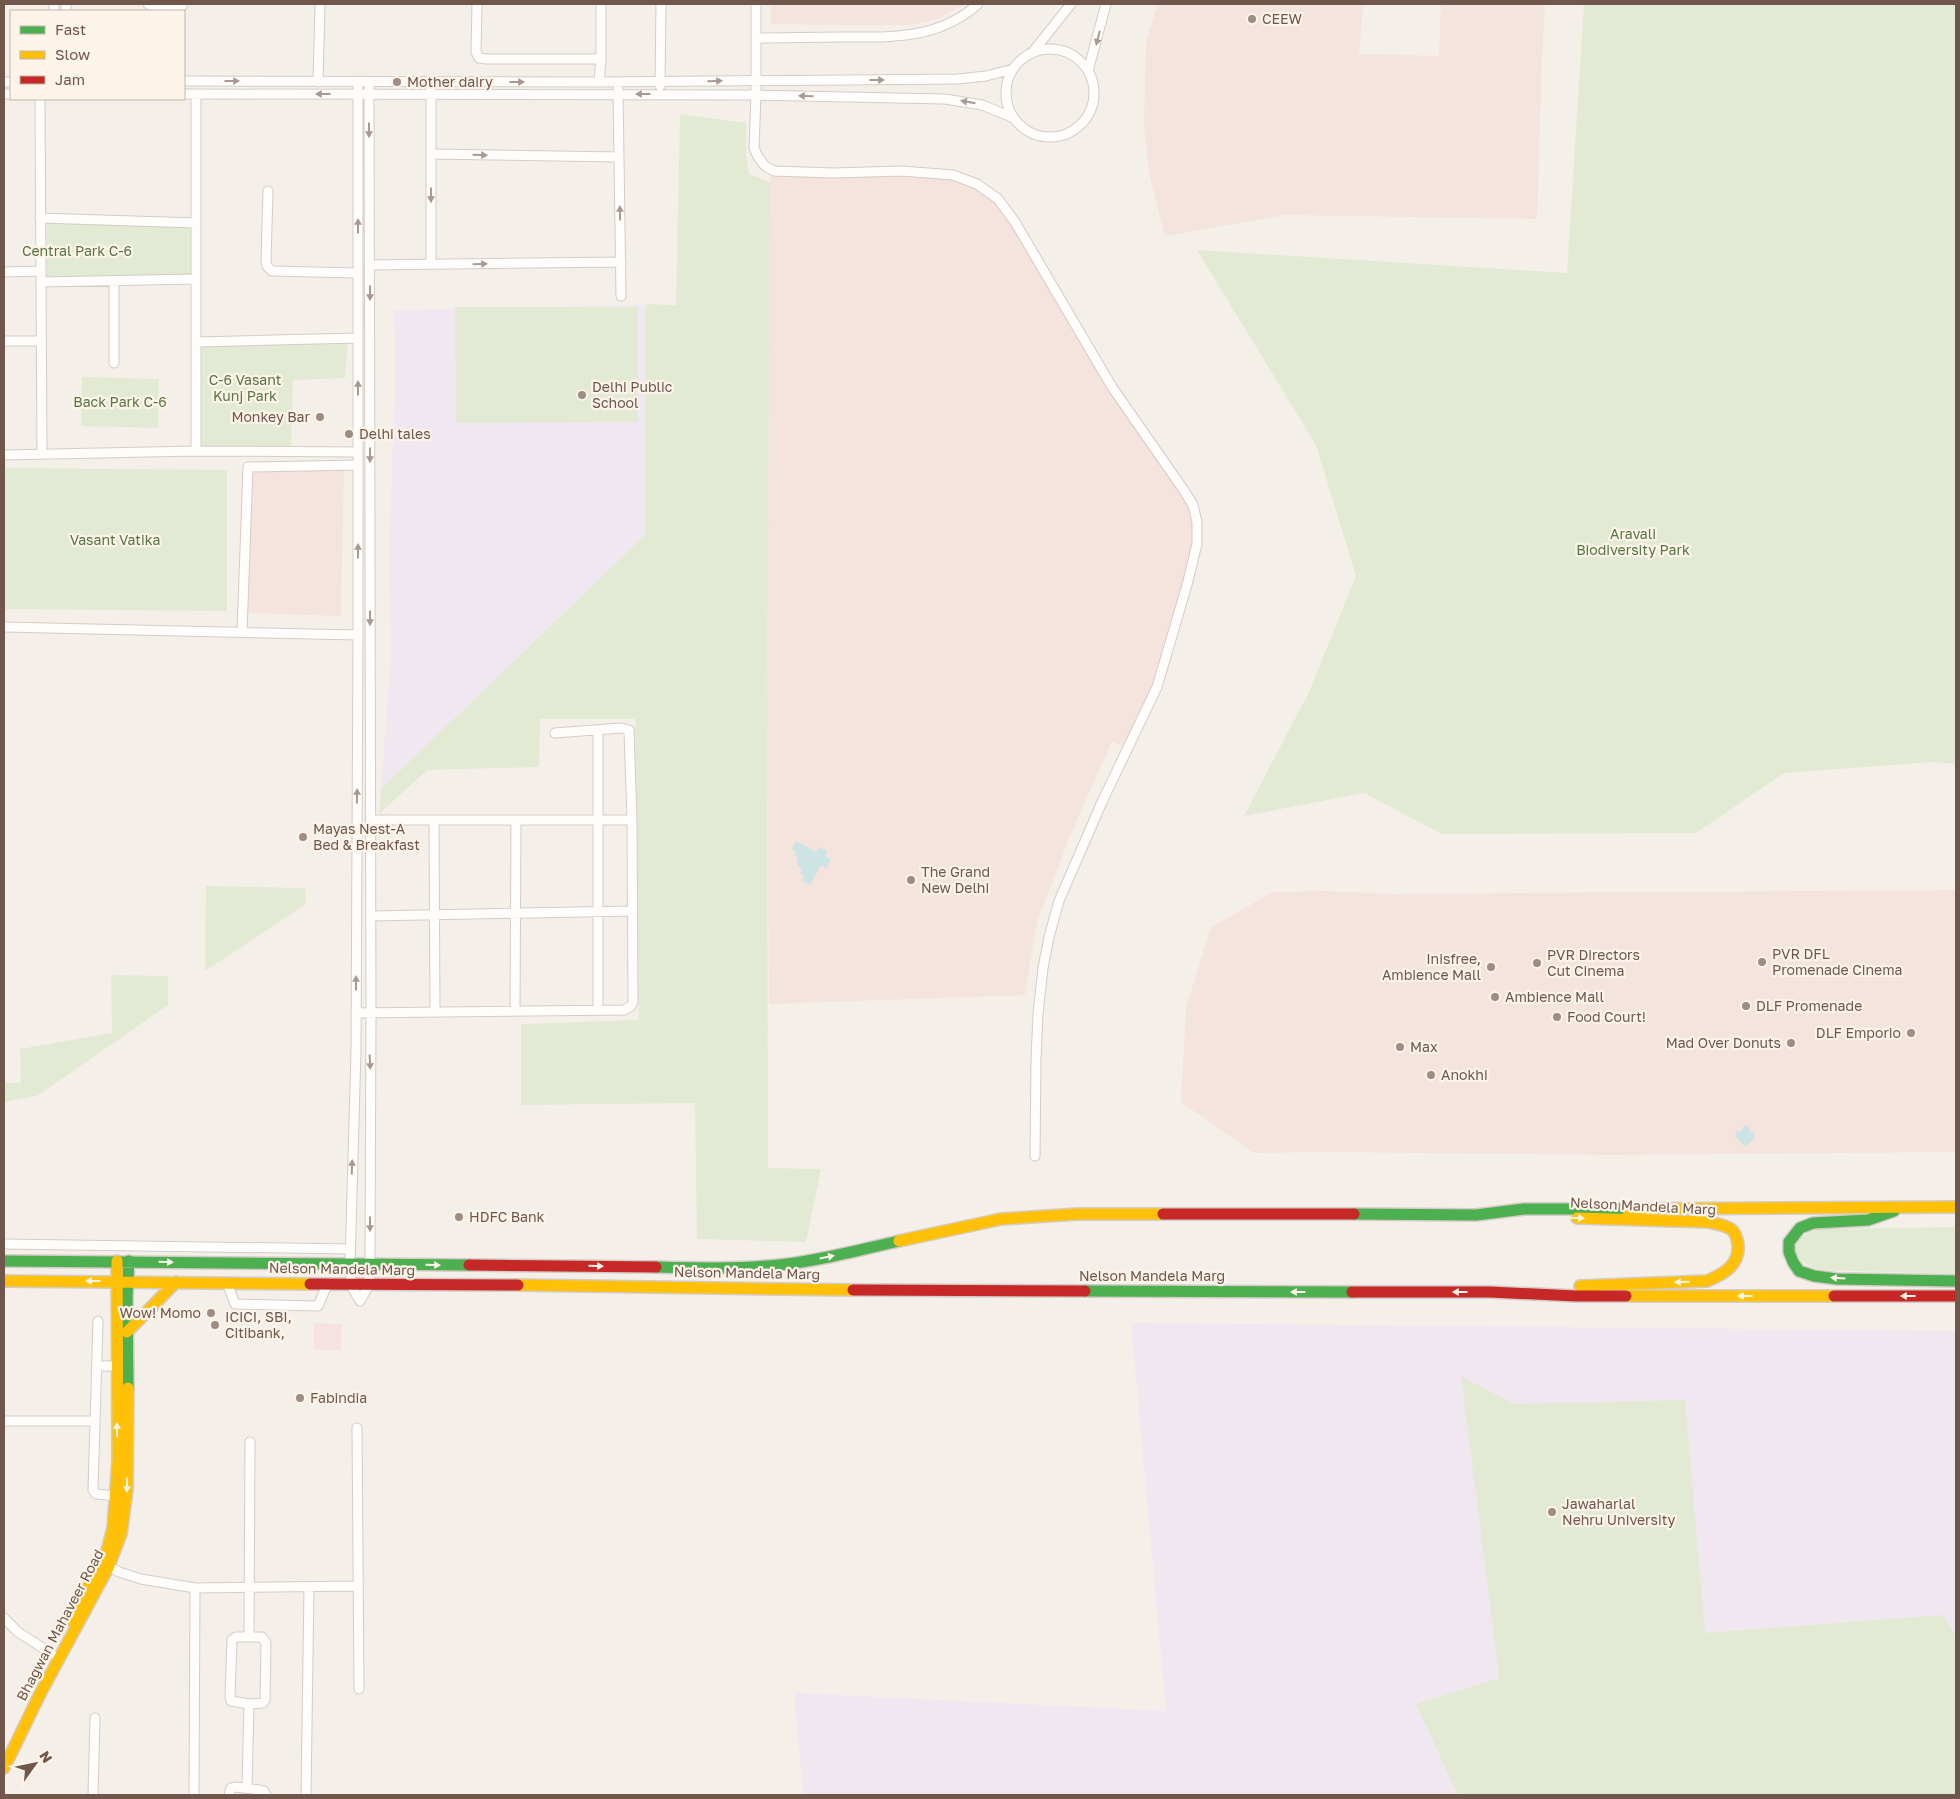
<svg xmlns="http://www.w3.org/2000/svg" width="1960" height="1799" font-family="'Golos Text',sans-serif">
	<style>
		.commercial { fill: #f5e3dd }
		.education { fill: #f0e7f0 }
		.medical { fill: #f6e2e3 }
		.green { fill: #e3ead4 }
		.water { fill: #cce4e4 }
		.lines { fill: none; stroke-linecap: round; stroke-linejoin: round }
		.street-casing { stroke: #d4ccc7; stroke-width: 11 }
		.fast-casing { stroke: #d4cbc6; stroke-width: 14 }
		.slow-casing { stroke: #d4cbc6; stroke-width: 14 }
		.jam-casing { stroke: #d4cbc6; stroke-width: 14 }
		.street { stroke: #fefdfc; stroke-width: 9 }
		.fast { stroke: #4caf50; stroke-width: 11 }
		.slow { stroke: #ffc107; stroke-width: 11 }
		.jam { stroke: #c62828; stroke-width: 11 }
		.oneway { fill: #a99992 }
		.oneway2 { fill: #fdf4e9 }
		.poi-dot { fill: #9f8c82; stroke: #fdf4e9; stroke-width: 2 }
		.labels { text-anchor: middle; stroke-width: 4.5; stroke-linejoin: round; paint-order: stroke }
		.poi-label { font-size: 14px; fill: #70564b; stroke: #fdf4e9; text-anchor: start }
		.park-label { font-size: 14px; fill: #577644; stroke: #fdf4e9 }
		.street-label { font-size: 14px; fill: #70564b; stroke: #fdf4e9 }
	</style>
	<rect width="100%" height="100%" fill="#f5efe9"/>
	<!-- commercial -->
	<path class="commercial" d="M771 4H964L938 19 912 25H864L771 24Z
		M1158 4H1363L1359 54 1439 56 1441 4H1545L1542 58 1537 219 1285 215 1165 236 1150 177 1144 127 1146 42Z
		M770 172 953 175 998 199 1193 505 1192 564 1153 696 1127 750 1112 741 1069 838 1037 922 1025 995 769 1004 767 711Z
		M251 467 344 469 341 616 248 613Z
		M1956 890V1152L1612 1155 1324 1152 1254 1153 1181 1102 1186 1008 1211 927 1273 892 1324 891 1391 894Z"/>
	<!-- education -->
	<path class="education" d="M646 305 645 535 381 789 391 654 389 551 395 384 394 310Z
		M1131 1323 1956 1331V1795H803L794 1693 1166 1711Z"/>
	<!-- medical -->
	<path class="medical" d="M314 1323 342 1324 341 1350H314Z"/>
	<!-- green -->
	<path class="green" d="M1584 4H1956V764L1933 762 1784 773 1696 833 1442 834 1364 793 1244 816 1309 692 1356 576 1316 445 1197 250 1567 273Z
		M680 114 746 123V155L749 174 770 182 767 711 768 1168 821 1169 806 1242 697 1239 695 1103 521 1105V1024L639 1020 635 719H540L539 767 427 770 379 814 381 789 645 535 646 304 676 305Z
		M47 220 196 223V279L47 281Z
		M455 307H638V422L456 423Z
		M348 339 345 378 293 380 291 451H200L196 342Z
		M82 377 159 379 158 428 81 426Z
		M4 468 227 470V611L4 609Z
		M206 886 305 888 306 904 205 971Z
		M111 975 168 976V1005L37 1096 4 1102V1083H21L20 1049 112 1033Z
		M1956 1227V1274L1823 1270C1791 1263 1784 1241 1817 1229Z
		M1461 1376 1514 1404 1685 1400 1705 1633 1943 1615 1956 1637V1795H1458L1416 1704 1499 1678Z"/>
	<!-- water -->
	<path class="water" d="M796 841 816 852 819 847 827 851 825 856 831 859 826 868 821 865 810 885 802 880 805 876 800 873 802 870 797 864 798 858 795 856 796 852 792 849Z
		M1745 1125 1748 1126 1750 1131 1755 1134 1754 1139 1746 1146 1743 1145 1735 1136 1736 1132 1741 1131Z"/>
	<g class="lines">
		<!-- street casing -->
		<g class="street-casing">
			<path id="street" d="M66 4V11
				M148 4 154 7 182 6
				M477 4 476 52 479 58 487 59H601
				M756 4V95L754 148 758 157 765 166 774 171 833 173 902 171 953 175 977 184 998 199 1015 222 1112 387 1183 489 1193 505 1197 522V544L1187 585 1157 687 1102 802 1059 901 1049 937 1043 968 1038 1014 1036 1059 1035 1156
				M54 11V4
				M756 38C784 38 812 37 841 37 891 37 938 40 978 4
				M1006 93a44 44 0 1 1 88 0a44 44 0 1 1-88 0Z
				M1032 53 1071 4
				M1088 71 1106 4
				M184 81 599 82 958 79 986 76 1013 69
				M4 82H11
				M318 82 320 4
				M358 82V635L356 1050 350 1264 351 1285 360 1301 369 1285 370 1264 371 1013 369 82
				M599 82 601 59V4
				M660 86 661 4
				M618 89 621 296
				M431 90V264
				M4 94H11
				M184 94 756 95 945 99 982 105 1014 118
				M40 99 42 454
				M431 154 619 157
				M268 191 266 262 267 266 272 271 358 273
				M40 218 196 223
				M370 265 621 262
				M4 272 41 271
				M41 282 196 279
				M4 341H41
				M196 342 358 338
				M114 363V281
				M196 451V94
				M4 455 196 451 358 452
				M4 627 358 635
				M242 632 248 467 358 465
				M371 820H632
				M434 820 435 1012
				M371 916 632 911
				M598 1010V730
				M515 1011 516 820
				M356 1013 624 1010 631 1006 633 1002 632 820 629 730 621 728 555 733
				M4 1244 350 1249
				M227 1283 235 1304 318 1306 327 1285
				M98 1321 93 1490 96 1494 116 1496
				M97 1366H117
				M4 1421H95
				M357 1428 359 1689
				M105 1564 119 1572 141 1579 195 1588 358 1586
				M4 1618 18 1632 52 1654
				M249 1636 250 1442
				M247 1788 249 1704 263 1703 265 1700 266 1643 262 1637H236L232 1640 230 1697 231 1701 249 1704
				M93 1795 95 1718
				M194 1795 195 1588
				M229 1795 231 1788 235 1787 260 1790 264 1791 266 1795
				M306 1795 309 1587"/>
		</g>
		<!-- fast casing -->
		<g class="fast-casing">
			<path id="fast" d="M1894 1211 1868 1220 1813 1223 1800 1228 1789 1242V1252L1793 1262 1799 1271 1814 1276 1837 1279 1956 1281
				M1354 1214 1476 1215 1524 1209H1627
				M4 1261 469 1265
				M656 1267C697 1268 738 1269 779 1265 819 1261 859 1250 899 1241
				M1085 1291 1352 1292
				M128 1388 127 1297 129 1261"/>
		</g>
		<!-- slow casing -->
		<g class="slow-casing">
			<path id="slow" d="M1627 1209 1956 1207
				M1577 1218 1709 1222C1716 1224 1726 1225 1732 1230 1736 1233 1737 1239 1738 1244 1740 1265 1724 1274 1707 1281L1580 1286
				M899 1241 1001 1219 1078 1214H1163
				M4 1281 310 1284
				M518 1285 853 1290
				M1626 1296H1834
				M127 1332 176 1282
				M70 1620 107 1551 113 1528 118 1460 117 1261
				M4 1768 40 1694 108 1568 121 1534 127 1490 128 1388"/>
		</g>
		<!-- jam casing -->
		<g class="jam-casing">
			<path id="jam" d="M1163 1214H1354
				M469 1265 656 1267
				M310 1284 518 1285
				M853 1290 1085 1291
				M1352 1292H1490L1576 1296H1626
				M1834 1296H1956"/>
		</g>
		<!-- street -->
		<use href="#street" class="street"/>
		<!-- fast -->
		<use href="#fast" class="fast"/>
		<!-- slow -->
		<use href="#slow" class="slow"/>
		<!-- jam -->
		<use href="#jam" class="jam"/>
	</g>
	<!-- one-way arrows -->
	<defs><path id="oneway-solid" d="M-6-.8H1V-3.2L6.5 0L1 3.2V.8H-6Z" transform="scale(1.25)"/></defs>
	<g class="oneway">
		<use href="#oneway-solid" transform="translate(1098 38) rotate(104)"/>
		<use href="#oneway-solid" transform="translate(877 80)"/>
		<use href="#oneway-solid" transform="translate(232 81)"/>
		<use href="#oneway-solid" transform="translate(715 81) rotate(-1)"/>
		<use href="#oneway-solid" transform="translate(517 82)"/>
		<use href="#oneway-solid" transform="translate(323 94) rotate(-180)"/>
		<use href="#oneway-solid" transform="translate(643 94) rotate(-180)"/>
		<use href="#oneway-solid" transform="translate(806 96) rotate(-179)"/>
		<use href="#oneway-solid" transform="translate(968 102) rotate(-170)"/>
		<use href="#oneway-solid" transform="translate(369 130) rotate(90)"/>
		<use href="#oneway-solid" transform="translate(480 155) rotate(1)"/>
		<use href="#oneway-solid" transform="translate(431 195) rotate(90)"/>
		<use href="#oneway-solid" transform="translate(620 213) rotate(-91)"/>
		<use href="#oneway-solid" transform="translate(358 226) rotate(-90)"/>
		<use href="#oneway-solid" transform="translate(480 264) rotate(-1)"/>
		<use href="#oneway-solid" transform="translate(370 293) rotate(90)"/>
		<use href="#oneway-solid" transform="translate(358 388) rotate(-90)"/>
		<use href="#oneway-solid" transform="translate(370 455) rotate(90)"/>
		<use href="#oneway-solid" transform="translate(358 551) rotate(-90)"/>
		<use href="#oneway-solid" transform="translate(370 618) rotate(90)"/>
		<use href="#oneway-solid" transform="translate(357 796) rotate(-89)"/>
		<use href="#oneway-solid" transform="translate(356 983) rotate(-90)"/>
		<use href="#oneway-solid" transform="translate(370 1062) rotate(87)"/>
		<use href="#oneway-solid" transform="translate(352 1167) rotate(-88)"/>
		<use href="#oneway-solid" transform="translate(370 1224) rotate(90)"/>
	</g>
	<g class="oneway2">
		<use href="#oneway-solid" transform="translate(1577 1218) rotate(1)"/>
		<use href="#oneway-solid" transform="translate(827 1257) rotate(-11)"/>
		<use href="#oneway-solid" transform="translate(166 1262) rotate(1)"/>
		<use href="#oneway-solid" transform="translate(433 1265) rotate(1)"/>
		<use href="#oneway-solid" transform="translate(596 1266) rotate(1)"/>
		<use href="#oneway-solid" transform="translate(1838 1278) rotate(-177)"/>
		<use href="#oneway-solid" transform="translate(93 1281) rotate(180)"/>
		<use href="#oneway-solid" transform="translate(1682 1282) rotate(178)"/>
		<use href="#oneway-solid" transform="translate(1298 1292) rotate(-180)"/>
		<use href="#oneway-solid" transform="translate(1460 1292) rotate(180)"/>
		<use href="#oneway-solid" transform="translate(1745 1296) rotate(180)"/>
		<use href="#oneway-solid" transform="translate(1908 1296) rotate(180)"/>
		<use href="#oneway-solid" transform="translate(117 1430) rotate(-91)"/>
		<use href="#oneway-solid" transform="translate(127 1485) rotate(91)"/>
	</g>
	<!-- markers -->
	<g class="poi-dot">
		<circle cx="1252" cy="19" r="5"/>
		<circle cx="397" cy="82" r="5"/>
		<circle cx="582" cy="395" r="5"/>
		<circle cx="320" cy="417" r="5"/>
		<circle cx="349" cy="434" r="5"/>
		<circle cx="303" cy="837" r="5"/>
		<circle cx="911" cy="880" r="5"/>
		<circle cx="1762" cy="962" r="5"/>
		<circle cx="1537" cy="963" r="5"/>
		<circle cx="1491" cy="967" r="5"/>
		<circle cx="1495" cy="997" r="5"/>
		<circle cx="1746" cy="1006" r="5"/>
		<circle cx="1557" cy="1017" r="5"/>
		<circle cx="1911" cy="1033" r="5"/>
		<circle cx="1791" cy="1043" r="5"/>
		<circle cx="1400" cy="1047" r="5"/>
		<circle cx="1431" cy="1075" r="5"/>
		<circle cx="459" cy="1217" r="5"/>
		<circle cx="211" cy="1313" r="5"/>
		<circle cx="215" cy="1325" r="5"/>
		<circle cx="300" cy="1398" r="5"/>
		<circle cx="1552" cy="1512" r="5"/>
	</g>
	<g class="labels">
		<!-- poi labels -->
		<g class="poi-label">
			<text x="1262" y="24">CEEW</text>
			<text x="407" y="87">Mother dairy</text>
			<text x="592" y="392">Delhi Public<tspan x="592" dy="16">School</tspan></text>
			<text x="310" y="422" text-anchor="end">Monkey Bar</text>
			<text x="359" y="439">Delhi tales</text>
			<text x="313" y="834">Mayas Nest-A<tspan x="313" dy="16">Bed &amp; Breakfast</tspan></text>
			<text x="921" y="877">The Grand<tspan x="921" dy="16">New Delhi</tspan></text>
			<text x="1772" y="959">PVR DFL<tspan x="1772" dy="16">Promenade Cinema</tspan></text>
			<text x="1547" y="960">PVR Directors<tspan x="1547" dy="16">Cut Cinema</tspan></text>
			<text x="1481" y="964" text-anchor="end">Inisfree,<tspan x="1481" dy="16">Ambience Mall</tspan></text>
			<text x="1505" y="1002">Ambience Mall</text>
			<text x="1756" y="1011">DLF Promenade</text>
			<text x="1567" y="1022">Food Court!</text>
			<text x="1901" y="1038" text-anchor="end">DLF Emporio</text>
			<text x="1781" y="1048" text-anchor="end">Mad Over Donuts</text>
			<text x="1410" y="1052">Max</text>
			<text x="1441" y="1080">Anokhi</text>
			<text x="469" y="1222">HDFC Bank</text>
			<text x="201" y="1318" text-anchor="end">Wow! Momo</text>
			<text x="225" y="1322">ICICI, SBI,<tspan x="225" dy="16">Citibank,</tspan></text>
			<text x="310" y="1403">Fabindia</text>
			<text x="1562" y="1509">Jawaharlal<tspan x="1562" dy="16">Nehru University</tspan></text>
		</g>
		<!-- park labels -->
		<g class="park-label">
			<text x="77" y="256">Central Park C-6</text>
			<text x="245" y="385">C-6 Vasant<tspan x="245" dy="16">Kunj Park</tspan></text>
			<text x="120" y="407">Back Park C-6</text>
			<text x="1633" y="539">Aravali<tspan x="1633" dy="16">Biodiversity Park</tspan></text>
			<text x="115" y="545">Vasant Vatika</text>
		</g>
		<!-- street labels -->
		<g class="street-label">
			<text transform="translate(1643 1206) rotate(3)" y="5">Nelson Mandela Marg</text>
			<text transform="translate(342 1269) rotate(1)" y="5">Nelson Mandela Marg</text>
			<text transform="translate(747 1273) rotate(1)" y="5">Nelson Mandela Marg</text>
			<text x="1152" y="1281">Nelson Mandela Marg</text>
			<text transform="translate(60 1625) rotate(-62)" y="5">Bhagwan Mahaveer Road</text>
		</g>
	</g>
	<!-- border -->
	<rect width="1960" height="1799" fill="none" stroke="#70564b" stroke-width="10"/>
	<!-- legend -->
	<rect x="10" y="10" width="175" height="90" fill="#fdf4e9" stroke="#c5b5aa"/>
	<rect x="20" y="26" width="25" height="8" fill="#4caf50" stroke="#c5b5aa"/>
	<text x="55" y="35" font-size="15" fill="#70564b">Fast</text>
	<rect x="20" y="51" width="25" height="8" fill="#ffc107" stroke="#c5b5aa"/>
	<text x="55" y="60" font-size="15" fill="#70564b">Slow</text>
	<rect x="20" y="76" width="25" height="8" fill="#c62828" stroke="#c5b5aa"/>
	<text x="55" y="85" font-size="15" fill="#70564b">Jam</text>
	<!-- north arrow -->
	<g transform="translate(35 1764) rotate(57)" stroke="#fdf4e9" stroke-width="4" paint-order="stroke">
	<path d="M0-4L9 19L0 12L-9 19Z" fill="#70564b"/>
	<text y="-8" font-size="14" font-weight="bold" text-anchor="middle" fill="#70564b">N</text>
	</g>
</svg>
